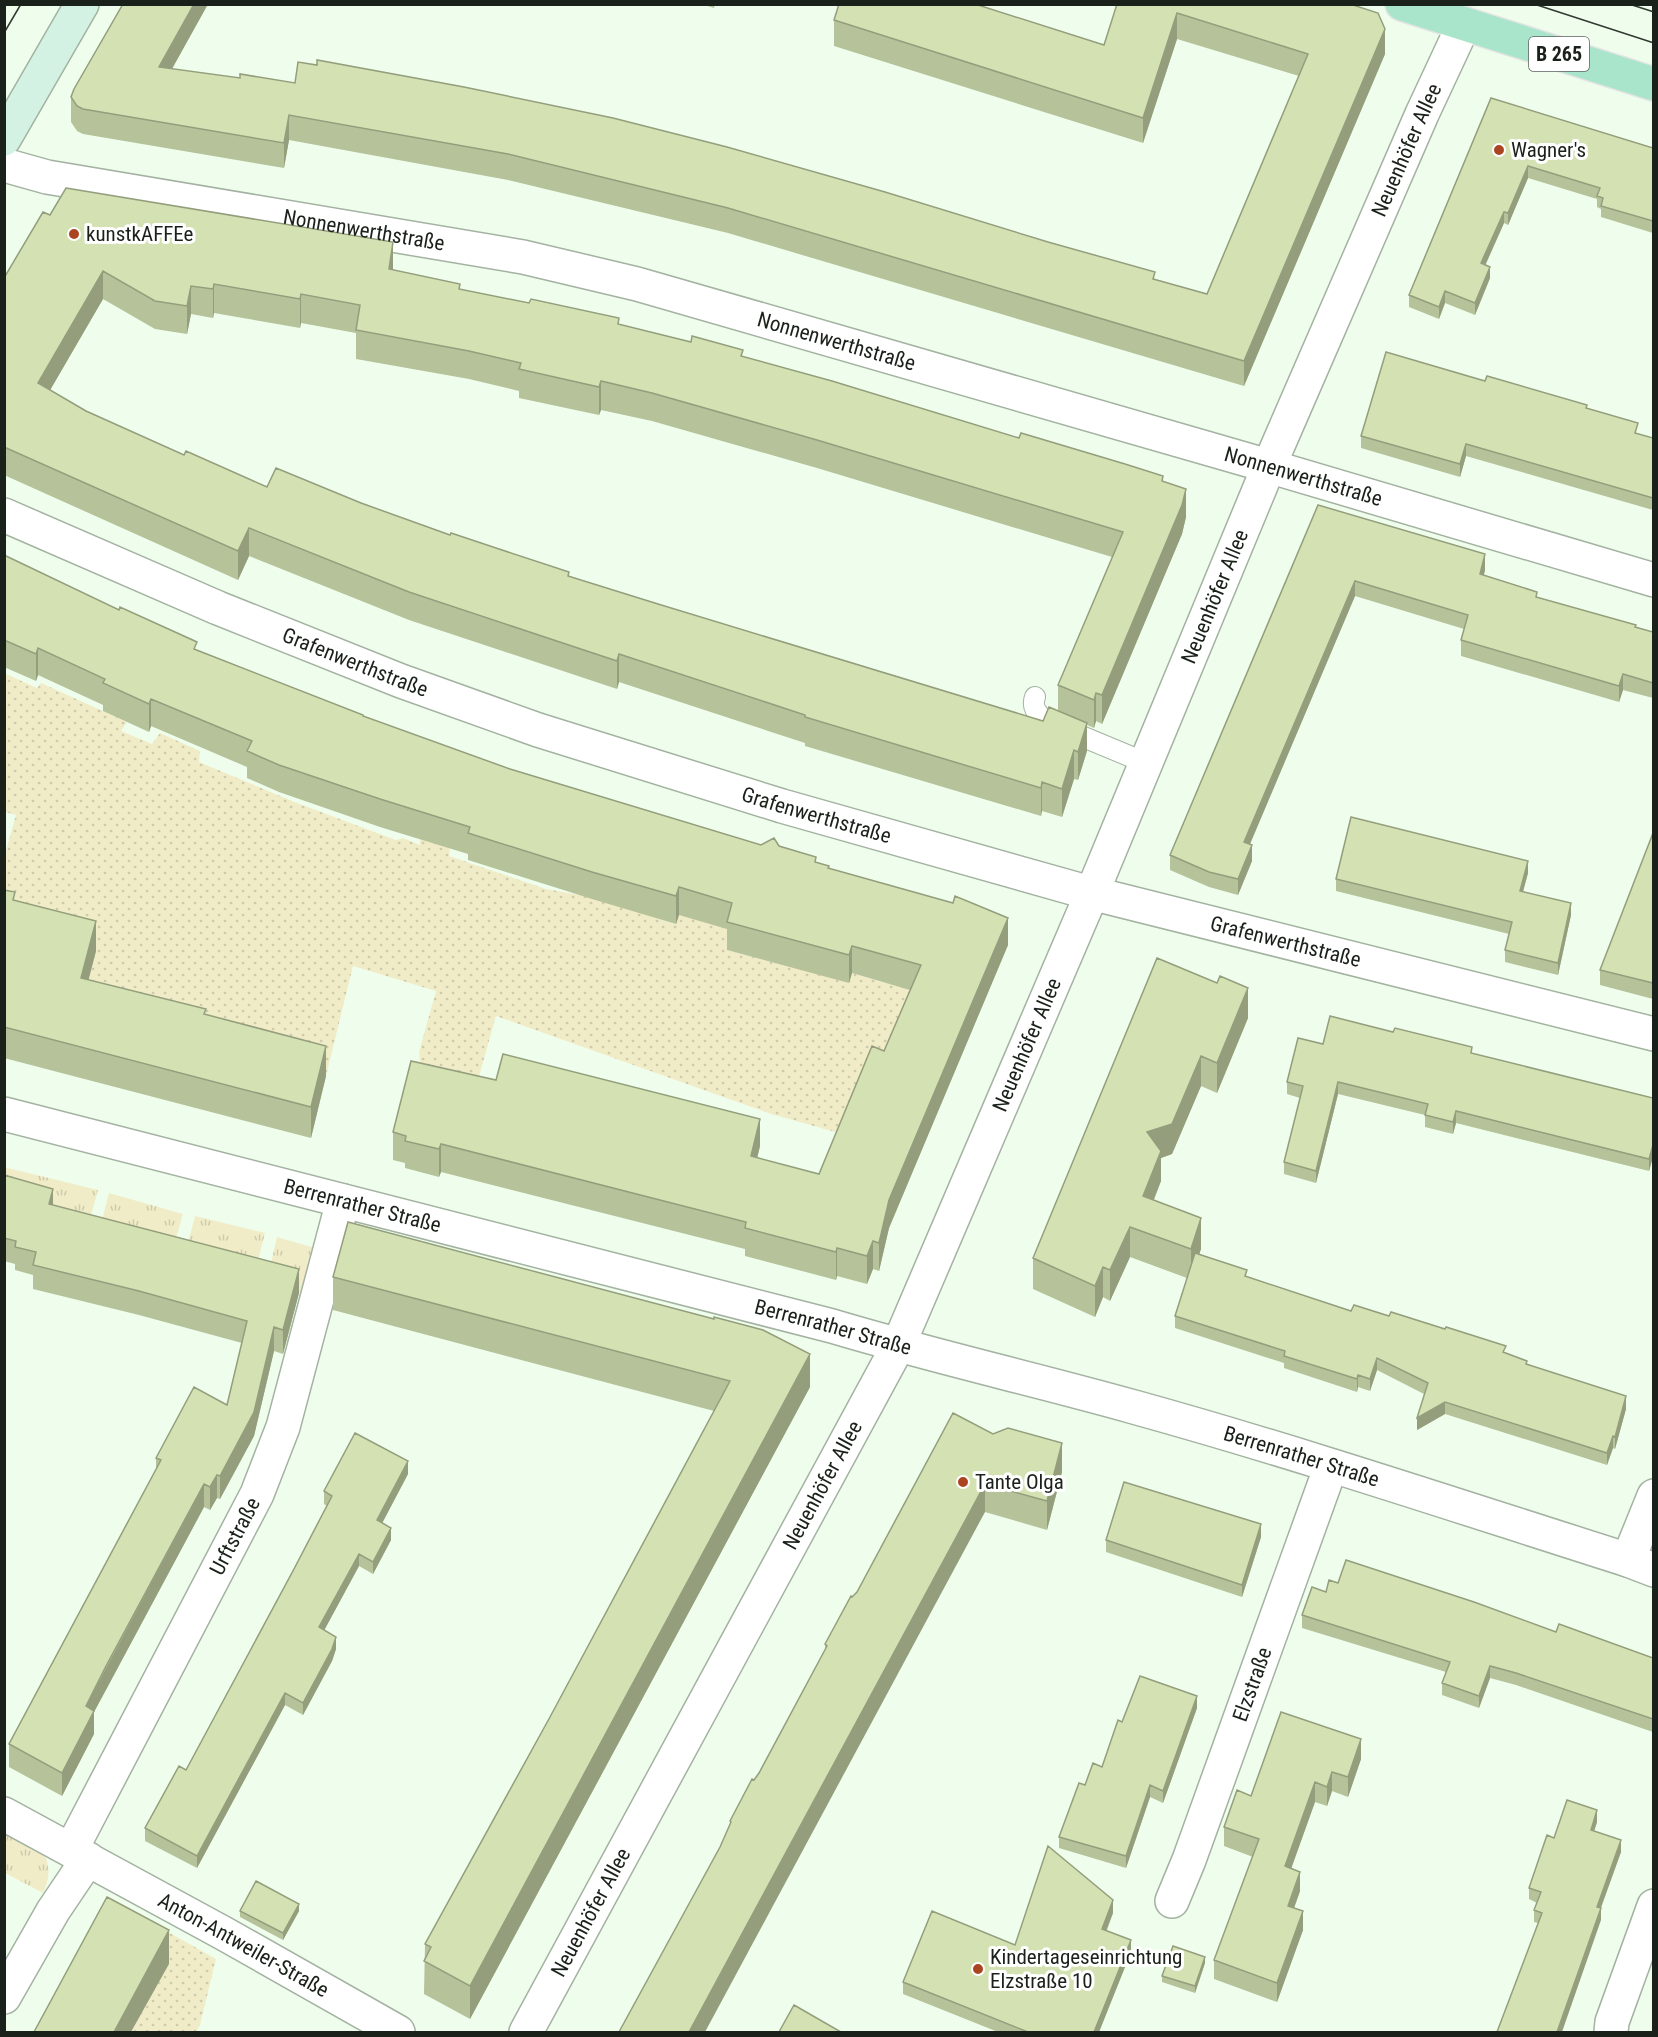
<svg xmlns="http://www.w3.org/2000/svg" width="1658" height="2037" font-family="'Roboto Condensed',sans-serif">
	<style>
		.grass { fill: url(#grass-tufts) }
		.garden { fill: url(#garden-dots) }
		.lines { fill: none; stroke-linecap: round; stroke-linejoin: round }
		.service-casing { stroke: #a3b2a1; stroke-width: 22 }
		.minor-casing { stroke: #a3b2a1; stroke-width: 36 }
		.tertiary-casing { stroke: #a3b2a1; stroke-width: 36 }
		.secondary-casing { stroke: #a3b2a1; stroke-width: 36 }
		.primary-casing { stroke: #e4e4e4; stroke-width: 36 }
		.service { stroke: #fff; stroke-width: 20 }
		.minor { stroke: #fff; stroke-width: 33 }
		.tertiary { stroke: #fff; stroke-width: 33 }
		.secondary { stroke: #d4f2e4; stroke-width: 33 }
		.primary { stroke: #a8e5ca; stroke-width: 33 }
		.tram { stroke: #323932; stroke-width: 1.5 }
		.wall { fill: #b6c29a; fill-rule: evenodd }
		.shaded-wall { fill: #949e7d }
		.building { fill: #d4e2b3; stroke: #949e7d; stroke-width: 1.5 }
		.poi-dot { fill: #ab4421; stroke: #fff; stroke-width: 2 }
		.labels { text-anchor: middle; stroke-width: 6; stroke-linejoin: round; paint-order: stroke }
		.shield { fill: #fff; stroke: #5f635f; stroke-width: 1.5 }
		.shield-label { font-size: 20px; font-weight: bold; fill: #1a201a }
		.street-label { font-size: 21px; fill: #1a201a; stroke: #fff }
		.poi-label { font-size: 21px; fill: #1a201a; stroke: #fff; text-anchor: start }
	</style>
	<defs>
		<pattern id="grass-tufts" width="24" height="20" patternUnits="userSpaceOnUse" patternTransform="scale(1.5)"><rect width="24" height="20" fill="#f1ecc8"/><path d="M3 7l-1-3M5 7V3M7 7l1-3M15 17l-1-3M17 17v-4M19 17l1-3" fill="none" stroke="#cecaab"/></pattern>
		<pattern id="garden-dots" width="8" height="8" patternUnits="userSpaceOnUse" patternTransform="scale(1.5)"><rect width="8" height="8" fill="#f1ecc8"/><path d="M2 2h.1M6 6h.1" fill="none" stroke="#cecaab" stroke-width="1.8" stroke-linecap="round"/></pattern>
	</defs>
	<rect width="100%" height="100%" fill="#effeec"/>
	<!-- grass -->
	<path class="grass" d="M4 1167 98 1190 85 1237 5 1201Z
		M109 1193 183 1214 170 1259 97 1240Z
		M195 1216 265 1233 253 1281 183 1262Z
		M277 1237 315 1248 304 1294 266 1284Z
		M4 1829C14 1834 32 1841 39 1848 52 1861 50 1879 43 1893L5 1873Z"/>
	<!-- garden -->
	<path class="garden" d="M4 673 37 688 41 683 127 722 121 731 152 744 160 733 200 751 199 762 297 803 396 840 403 838 420 845V839L450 848 449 856 546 889 654 908 652 917 675 924 679 915 733 928 727 950 775 963 779 948 849 983 852 973 885 983 930 985 846 1135 771 1114 496 1016 478 1080 420 1064 419 1052 436 991 353 966 326 1076 97 1013 5 920V854L16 815 5 812Z
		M119 1904 216 1959 200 2025 196 2032H131Z"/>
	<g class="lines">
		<!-- service casing -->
		<g class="service-casing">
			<path id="service" d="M1035 697C1031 708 1038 714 1045 721L1146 763"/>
		</g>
		<!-- minor casing -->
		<g class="minor-casing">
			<g id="minor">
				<path id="s1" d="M4 165 47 177 523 257 637 284 1258 463 1654 580"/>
				<path id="s2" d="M4 515 218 608 401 681 538 730 782 806 1083 891 1654 1034"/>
				<path d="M1628 1560 1654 1496"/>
				<path id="s3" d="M4 1814 223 1933 398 2032"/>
				<path id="s4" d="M71 1850 257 1494 283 1427 343 1201"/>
				<path id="s5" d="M1172 1901 1189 1860 1331 1466"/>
				<path d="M4 1997 53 1911 88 1859"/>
				<path d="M1611 2032 1612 2022 1654 1906"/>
			</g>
		</g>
		<!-- tertiary casing -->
		<g class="tertiary-casing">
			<g id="tertiary">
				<path id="s6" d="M4 1114 832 1326C932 1356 1034 1379 1134 1407 1300 1453 1464 1508 1628 1560L1654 1570"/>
				<path id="s7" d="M526 2032 898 1346 1092 893 1269 466 1422 114 1464 24"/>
			</g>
		</g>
		<!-- secondary casing -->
		<g class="secondary-casing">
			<path id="secondary" d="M4 139 82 4"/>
		</g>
		<!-- primary casing -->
		<g class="primary-casing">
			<path id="primary" d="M1402 4 1654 84"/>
		</g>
		<!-- service -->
		<use href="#service" class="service"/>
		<!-- minor -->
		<use href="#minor" class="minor"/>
		<!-- tertiary -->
		<use href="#tertiary" class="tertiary"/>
		<!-- secondary -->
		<use href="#secondary" class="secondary"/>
		<!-- primary -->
		<use href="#primary" class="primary"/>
		<!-- tram -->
		<path class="tram" d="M1534 4 1654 43
			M1629 4 1654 12
			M4 33 21 4"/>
	</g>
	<!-- wall -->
	<path class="wall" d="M208 4 172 69 1155 279 1207 294 1299 76 1177 39 1143 143 834 46V20L1104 45 1117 4H1350L1385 54 1244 386 728 233 508 180 289 140 284 168 83 134 77 131 71 122V97Z
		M701 4H715L714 8Z
		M1491 98 1653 148V233L1601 217V209L1597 207V199L1528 178 1508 225 1504 223 1485 265 1490 278 1475 315 1445 303 1439 319 1409 307V295Z
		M50 215 393 270 460 290 619 324 743 357 1163 482 1186 517 1182 534 1102 724 1096 721 1094 728 1087 725V751L1078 780 1074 779 1062 817 1042 811 1041 816 805 746V743L619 682 617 689 409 620 249 556 238 580 4 475V278ZM103 299 155 329 187 334 191 314 213 318 214 313 300 328 301 323 356 333V359L469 379 519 391V398L599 415 601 410 652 421 817 468 1112 557 1058 685V711L1043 721 658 604 569 576 450 535 361 503 267 487 184 455 86 411 50 390Z
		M1485 381 1587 408 1638 434 1653 438V510L1466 456 1460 477 1361 448V436Z
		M1318 505 1485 570 1484 575 1537 597 1653 632V698L1623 690 1619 702 1461 656V640L1464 629 1355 596 1250 844 1252 861 1238 895 1209 887 1170 870V855Z
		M4 555 197 650 363 716 510 769 761 845 779 846 829 869 1008 945 889 1228 879 1271 873 1269 867 1284 837 1276 836 1280 745 1256V1249L441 1172 439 1177 405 1168V1163L393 1160V1132L760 1146 757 1158 819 1174 884 1051 910 990 852 973 849 983 727 950V929L679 915 676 924 592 899 468 860V854L380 827 279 792 247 778V767L151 726 149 732 103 711V705L38 675 36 681 4 667Z
		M1653 833V999L1600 985V970Z
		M1528 873 1523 891 1571 915 1558 975 1505 962V950L1509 934 1336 891V879Z
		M4 890 15 900 96 951 88 980 206 1014 326 1076 311 1138 4 1058Z
		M1217 983 1248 1018 1217 1093 1201 1086 1172 1154 1161 1158V1181L1154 1200 1201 1249 1199 1254 1247 1277 1351 1311 1506 1353 1527 1364 1626 1409 1615 1449 1613 1448 1607 1465 1445 1414 1417 1430 1424 1394 1377 1370 1370 1391 1358 1387 1357 1392 1284 1368V1363L1175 1328V1316L1187 1278 1130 1257 1110 1301 1103 1297 1095 1317 1033 1289V1258Z
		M1393 1032 1472 1053 1653 1098V1157L1649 1171 1456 1123 1453 1134 1425 1127V1115L1338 1094 1316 1183 1284 1174V1162L1300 1098 1287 1094V1082L1323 1044Z
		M4 1175 53 1205 299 1293 283 1354 274 1351 254 1436 220 1499 217 1498 210 1510 204 1507 106 1690 94 1712V1734L62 1796 9 1767V1744L156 1469V1458L227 1405 242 1343 139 1315 33 1289V1275L15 1270V1264L4 1261Z
		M333 1277 810 1387 470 2019 424 1994 425 1944 550 1717 714 1411 333 1310Z
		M953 1413 1062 1472 1047 1530 985 1512 720 1847 730 1825V1821L759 1773 825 1651V1644L852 1597 857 1592Z
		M408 1474 382 1523 391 1540 373 1574 359 1566 324 1630 336 1649 332 1661 303 1715 285 1705 197 1868 145 1841V1828L186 1770 327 1506 324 1504V1491Z
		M1261 1537 1242 1597 1106 1552V1540Z
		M1338 1583 1556 1632 1653 1658V1732L1516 1685 1490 1678 1479 1708 1442 1695V1683L1446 1672 1302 1628V1615L1326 1592Z
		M1197 1708 1163 1803 1150 1797 1126 1868 1059 1848V1837L1085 1785 1102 1767 1122 1722Z
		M1361 1759 1348 1797 1332 1791 1327 1806 1315 1802 1291 1868 1300 1891 1294 1908 1303 1930 1277 2002 1214 1979V1960L1253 1857 1224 1846V1827L1251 1796Z
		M1597 1822 1594 1831 1621 1852 1601 1908V1920L1538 1923 1534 1922V1910L1537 1903 1529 1899V1888L1554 1838Z
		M240 1911H299L283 1940 240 1917Z
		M1113 1913 1107 1930 1131 1952 1099 2032H998L903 1994V1982Z
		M1205 1963 1195 1993 1162 1982V1976Z"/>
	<!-- shaded-wall -->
	<path class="shaded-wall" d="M194 4H208L159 92V67Z
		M1177 13V39L1143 143V118Z
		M1385 29V54L1244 386V361Z
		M289 115V140L284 168V143Z
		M1528 166V178L1508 225V213Z
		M1504 212V223L1481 275V263Z
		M393 242V270L389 269Z
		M1490 267V278L1475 315V303Z
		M103 271V299L38 411V383Z
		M214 284V313L213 318V289Z
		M191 286V314L187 334V306Z
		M1445 291V303L1439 319V307Z
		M301 294V323L300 328V299Z
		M601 381V410L599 415V387Z
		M1466 444V456L1460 477V464Z
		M1186 489V517L1182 534 1102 724V695Z
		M249 528V556L238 580V551Z
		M1485 554V570L1480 589V574Z
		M1355 581V596L1244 858V842Z
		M38 648V675L36 681V654Z
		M619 654V682L617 689V661Z
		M1623 674V690L1619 702V686Z
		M1096 693V721L1094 728V700Z
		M151 699V726L149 732V704Z
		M1087 723V751L1078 780V752Z
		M1074 750V779L1062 817V789Z
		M1042 782V811L1041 816V788Z
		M1252 845V861L1238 895V879Z
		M1528 861V873L1520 903V891Z
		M679 887V915L676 924V896Z
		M1571 903V915L1558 975V963Z
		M1008 918V945L889 1228 879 1271V1243L889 1200Z
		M96 921V951L81 1009V978Z
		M852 946V973L849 983V955Z
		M1248 988V1018L1217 1093V1063Z
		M326 1046V1076L311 1138V1107Z
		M1201 1056V1086L1172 1154 1161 1158V1181L1143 1226V1196L1147 1132Z
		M1338 1082V1094L1316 1183V1171Z
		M1456 1111V1123L1453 1134V1122Z
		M760 1119V1146L751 1184V1156Z
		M441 1144V1172L439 1177V1149Z
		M1653 1145V1157L1649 1171V1159Z
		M53 1189V1212L49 1204Z
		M1201 1218V1249L1191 1279V1249Z
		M1130 1227V1257L1110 1301V1270Z
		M873 1241V1269L867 1284V1256Z
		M837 1248V1276L836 1280V1252Z
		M1103 1267V1297L1095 1317V1286Z
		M299 1269V1293L283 1354V1330Z
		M274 1327V1351L254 1436 220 1499V1476Z
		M810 1354V1387L470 2019V1986Z
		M1377 1358V1370L1370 1391V1379Z
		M1358 1375V1387L1357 1392V1379Z
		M1626 1396V1409L1615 1449V1437Z
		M1445 1402V1414L1417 1430V1418Z
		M1613 1436V1448L1607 1465V1453Z
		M1062 1443V1472L1047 1530V1501Z
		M408 1461V1474L377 1533V1520Z
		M217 1475V1498L210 1510V1487Z
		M204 1484V1507L94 1712V1734L62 1796V1773L86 1706Z
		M985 1484V1512L705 2032H689Z
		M1261 1524V1537L1242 1597V1585Z
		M391 1528V1540L373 1574V1562Z
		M359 1554V1566L319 1640V1627Z
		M336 1637V1649L332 1661 303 1715V1703Z
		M1490 1666V1678L1479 1708V1696Z
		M285 1693V1705L197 1868V1856Z
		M1197 1696V1708L1163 1803V1791Z
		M1361 1739V1759L1348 1797V1777Z
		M1332 1772V1791L1327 1806V1787Z
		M1315 1782V1802L1285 1886V1866Z
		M1150 1785V1797L1126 1868V1856Z
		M1597 1810V1822L1591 1841V1830Z
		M1621 1840V1852L1597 1918V1907Z
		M1300 1872V1891L1288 1925V1906Z
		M1113 1900V1913L1102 1941V1929Z
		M299 1904V1911L283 1940V1933Z
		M1601 1908V1920L1562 2032H1557Z
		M1303 1911V1930L1277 2002V1983Z
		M169 1930V1964L131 2032H114Z
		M1131 1940V1952L1099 2032H1094Z
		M1205 1957V1963L1195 1993V1986Z"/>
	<!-- building -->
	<path class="building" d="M123 4H194L159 67 240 78V74L295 83 298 62 317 65V60L464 87 613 118 727 147 885 192 1048 242 1155 272 1153 279 1207 294 1308 54 1177 13 1143 118 834 20 839 4H975L1104 45 1117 4H1350L1378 13 1385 29 1244 361 728 208 508 154 289 115 284 143 83 109 77 106 71 97 74 89Z
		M1491 98 1653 148V221L1601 206 1603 198 1597 196 1600 188 1528 166 1508 213 1504 212 1481 263 1490 267 1475 303 1445 291 1439 307 1409 295Z
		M66 188 393 242 389 269 460 284 459 289 529 303 531 299 619 318 618 324 691 342 692 336 743 350 741 356 832 381 1019 438 1021 433 1125 464 1163 476 1162 481 1186 489 1182 505 1102 695 1096 693 1094 700 1058 685 1123 532 817 440 652 393 601 381 599 387 519 369 521 363 469 351 356 330 360 305 301 294 300 299 214 284 213 289 191 286 187 306 155 301 103 271 38 383 86 411 184 455 186 451 267 487 276 468 361 503 450 535 451 533 499 549 569 572 568 576 658 604 1043 721 1049 707 1087 723 1078 752 1074 750 1062 789 1042 782 1041 788 805 717V715L619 654 617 661 409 592 249 528 238 551 4 447V278L43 212 50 215Z
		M1386 352 1485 381 1487 376 1587 405 1586 408 1638 423 1635 433 1653 438V498L1466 444 1460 464 1361 436Z
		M1318 505 1485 554 1480 574 1537 592 1536 597 1636 625 1635 627 1653 632V683L1623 674 1619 686 1461 640 1468 615 1355 581 1244 842 1252 845 1238 879 1209 872 1170 855Z
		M4 555 119 610 120 607 197 642 194 649 363 715V716L510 769 761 845 774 838 779 846 816 857 815 862 829 866 828 868 953 903 955 896 1008 918 889 1200 879 1243 873 1241 867 1256 837 1248 836 1252 745 1228 746 1222 441 1144 439 1149 405 1141 406 1136 393 1132 411 1061 496 1080 503 1054 760 1119 751 1156 819 1174 872 1046 884 1051 921 965 852 946 849 955 727 922 732 903 679 887 676 896 592 872 468 833 470 827 380 799 279 765 247 751 252 741 151 699 149 704 103 683 105 679 38 648 36 654 4 640Z
		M1351 817 1528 861 1520 891 1571 903 1558 963 1505 950 1512 922 1336 879Z
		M1653 833V983L1600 970Z
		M4 890 15 892 13 900 96 921 81 978 206 1009 204 1014 326 1046 311 1107 4 1027Z
		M1157 958 1217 983 1220 976 1248 988 1217 1063 1201 1056 1172 1124 1147 1132 1161 1151 1143 1196 1201 1218 1191 1249 1130 1227 1110 1270 1103 1267 1095 1286 1033 1258Z
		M1330 1016 1393 1032 1395 1028 1472 1047 1471 1053 1653 1098V1145L1649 1159 1456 1111 1453 1122 1425 1115 1428 1104 1338 1082 1316 1171 1284 1162 1303 1086 1287 1082 1298 1038 1323 1044Z
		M4 1175 53 1189 49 1204 299 1269 283 1330 274 1327 254 1412 220 1476 217 1475 210 1487 204 1484 106 1666 86 1706 94 1711 62 1773 9 1744 161 1460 156 1458 194 1387 227 1405 247 1321 139 1291 33 1265 36 1252 15 1247 16 1241 4 1238Z
		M348 1222 714 1319V1317L763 1330 810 1354 470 1986 424 1961 431 1947 425 1944 550 1717 730 1381 333 1277Z
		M1195 1253 1247 1270 1245 1276 1351 1311 1354 1305 1389 1316 1391 1312 1445 1329 1446 1327 1506 1346 1503 1352 1527 1361 1526 1364 1626 1396 1615 1437 1613 1436 1607 1453 1445 1402 1417 1418 1428 1383 1377 1358 1370 1379 1358 1375 1357 1379 1284 1356 1285 1351 1175 1316Z
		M953 1413 993 1434 1008 1428 1062 1443 1047 1501 985 1484 689 2032H619L720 1847 731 1822 730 1821 752 1779 754 1780 759 1773 827 1646 825 1644 851 1596 852 1597 857 1592Z
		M355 1433 408 1461 377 1520 391 1528 373 1562 359 1554 319 1627 336 1637 332 1649 303 1703 285 1693 197 1856 145 1828 179 1766 186 1770 294 1569 332 1496 324 1491Z
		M1124 1482 1261 1524 1242 1585 1106 1540Z
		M1346 1560 1474 1602 1556 1632 1559 1624 1653 1658V1719L1516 1673 1490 1666 1479 1696 1442 1683 1450 1662 1302 1615 1312 1587 1326 1592 1329 1580 1338 1583Z
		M1140 1676 1197 1696 1163 1791 1150 1785 1126 1856 1059 1837 1079 1783 1085 1785 1093 1763 1102 1767 1118 1720 1122 1722Z
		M1281 1712 1361 1739 1348 1777 1332 1772 1327 1787 1315 1782 1285 1866 1300 1872 1288 1906 1303 1911 1277 1983 1214 1960 1259 1839 1224 1827 1237 1790 1251 1796Z
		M1567 1800 1597 1810 1591 1830 1621 1840 1597 1907 1601 1908 1557 2032H1497L1542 1913 1534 1910 1541 1892 1529 1888 1547 1835 1554 1838Z
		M1048 1846 1113 1900 1102 1929 1131 1940 1094 2032H1028L903 1982 932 1911 1015 1945Z
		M256 1881 299 1904 283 1933 240 1911Z
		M107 1897 169 1930 114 2032H34Z
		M1173 1946 1205 1957 1195 1986 1162 1976Z
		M794 2005 841 2032H779Z"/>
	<!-- markers -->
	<g class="poi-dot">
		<circle cx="1499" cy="150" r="6"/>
		<circle cx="74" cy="234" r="6"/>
		<circle cx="963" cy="1482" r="6"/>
		<circle cx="978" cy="1969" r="6"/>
	</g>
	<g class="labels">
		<!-- shield labels -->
		<rect class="shield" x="1529" y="37" width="60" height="34" rx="4.5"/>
		<g class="shield-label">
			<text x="1559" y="61">B 265</text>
		</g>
		<!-- street labels -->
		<g class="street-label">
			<text dy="7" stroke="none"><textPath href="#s7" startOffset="2080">Neuenhöfer Allee</textPath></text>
			<text dy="7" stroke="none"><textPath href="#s1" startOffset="366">Nonnenwerthstraße</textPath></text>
			<text dy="7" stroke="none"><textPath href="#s1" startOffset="852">Nonnenwerthstraße</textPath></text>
			<text dy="7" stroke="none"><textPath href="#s1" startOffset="1338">Nonnenwerthstraße</textPath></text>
			<text dy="7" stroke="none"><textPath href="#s7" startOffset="1594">Neuenhöfer Allee</textPath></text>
			<text dy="7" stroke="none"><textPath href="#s2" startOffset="381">Grafenwerthstraße</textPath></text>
			<text dy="7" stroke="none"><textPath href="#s2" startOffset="867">Grafenwerthstraße</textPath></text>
			<text dy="7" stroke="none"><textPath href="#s2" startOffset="1353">Grafenwerthstraße</textPath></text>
			<text dy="7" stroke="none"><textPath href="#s7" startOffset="1108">Neuenhöfer Allee</textPath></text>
			<text dy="7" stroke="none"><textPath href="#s6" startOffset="370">Berrenrather Straße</textPath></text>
			<text dy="7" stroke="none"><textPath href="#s6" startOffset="856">Berrenrather Straße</textPath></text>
			<text dy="7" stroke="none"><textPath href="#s6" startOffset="1342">Berrenrather Straße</textPath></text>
			<text dy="7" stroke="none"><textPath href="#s7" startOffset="622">Neuenhöfer Allee</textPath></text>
			<text dy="7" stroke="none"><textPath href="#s4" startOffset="354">Urftstraße</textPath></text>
			<text dy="7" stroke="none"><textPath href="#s5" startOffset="231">Elzstraße</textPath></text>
			<text dy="7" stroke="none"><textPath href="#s7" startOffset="136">Neuenhöfer Allee</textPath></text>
			<text dy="7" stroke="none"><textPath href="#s3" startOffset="273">Anton-Antweiler-Straße</textPath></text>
		</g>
		<!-- poi labels -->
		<g class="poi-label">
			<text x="1511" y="157">Wagner's</text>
			<text x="86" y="241">kunstkAFFEe</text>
			<text x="975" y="1489">Tante Olga</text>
			<text x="990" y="1964">Kindertageseinrichtung<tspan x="990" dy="24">Elzstraße 10</tspan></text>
		</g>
	</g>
	<!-- border -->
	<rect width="1658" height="2037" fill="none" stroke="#1a201a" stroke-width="12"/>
</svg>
